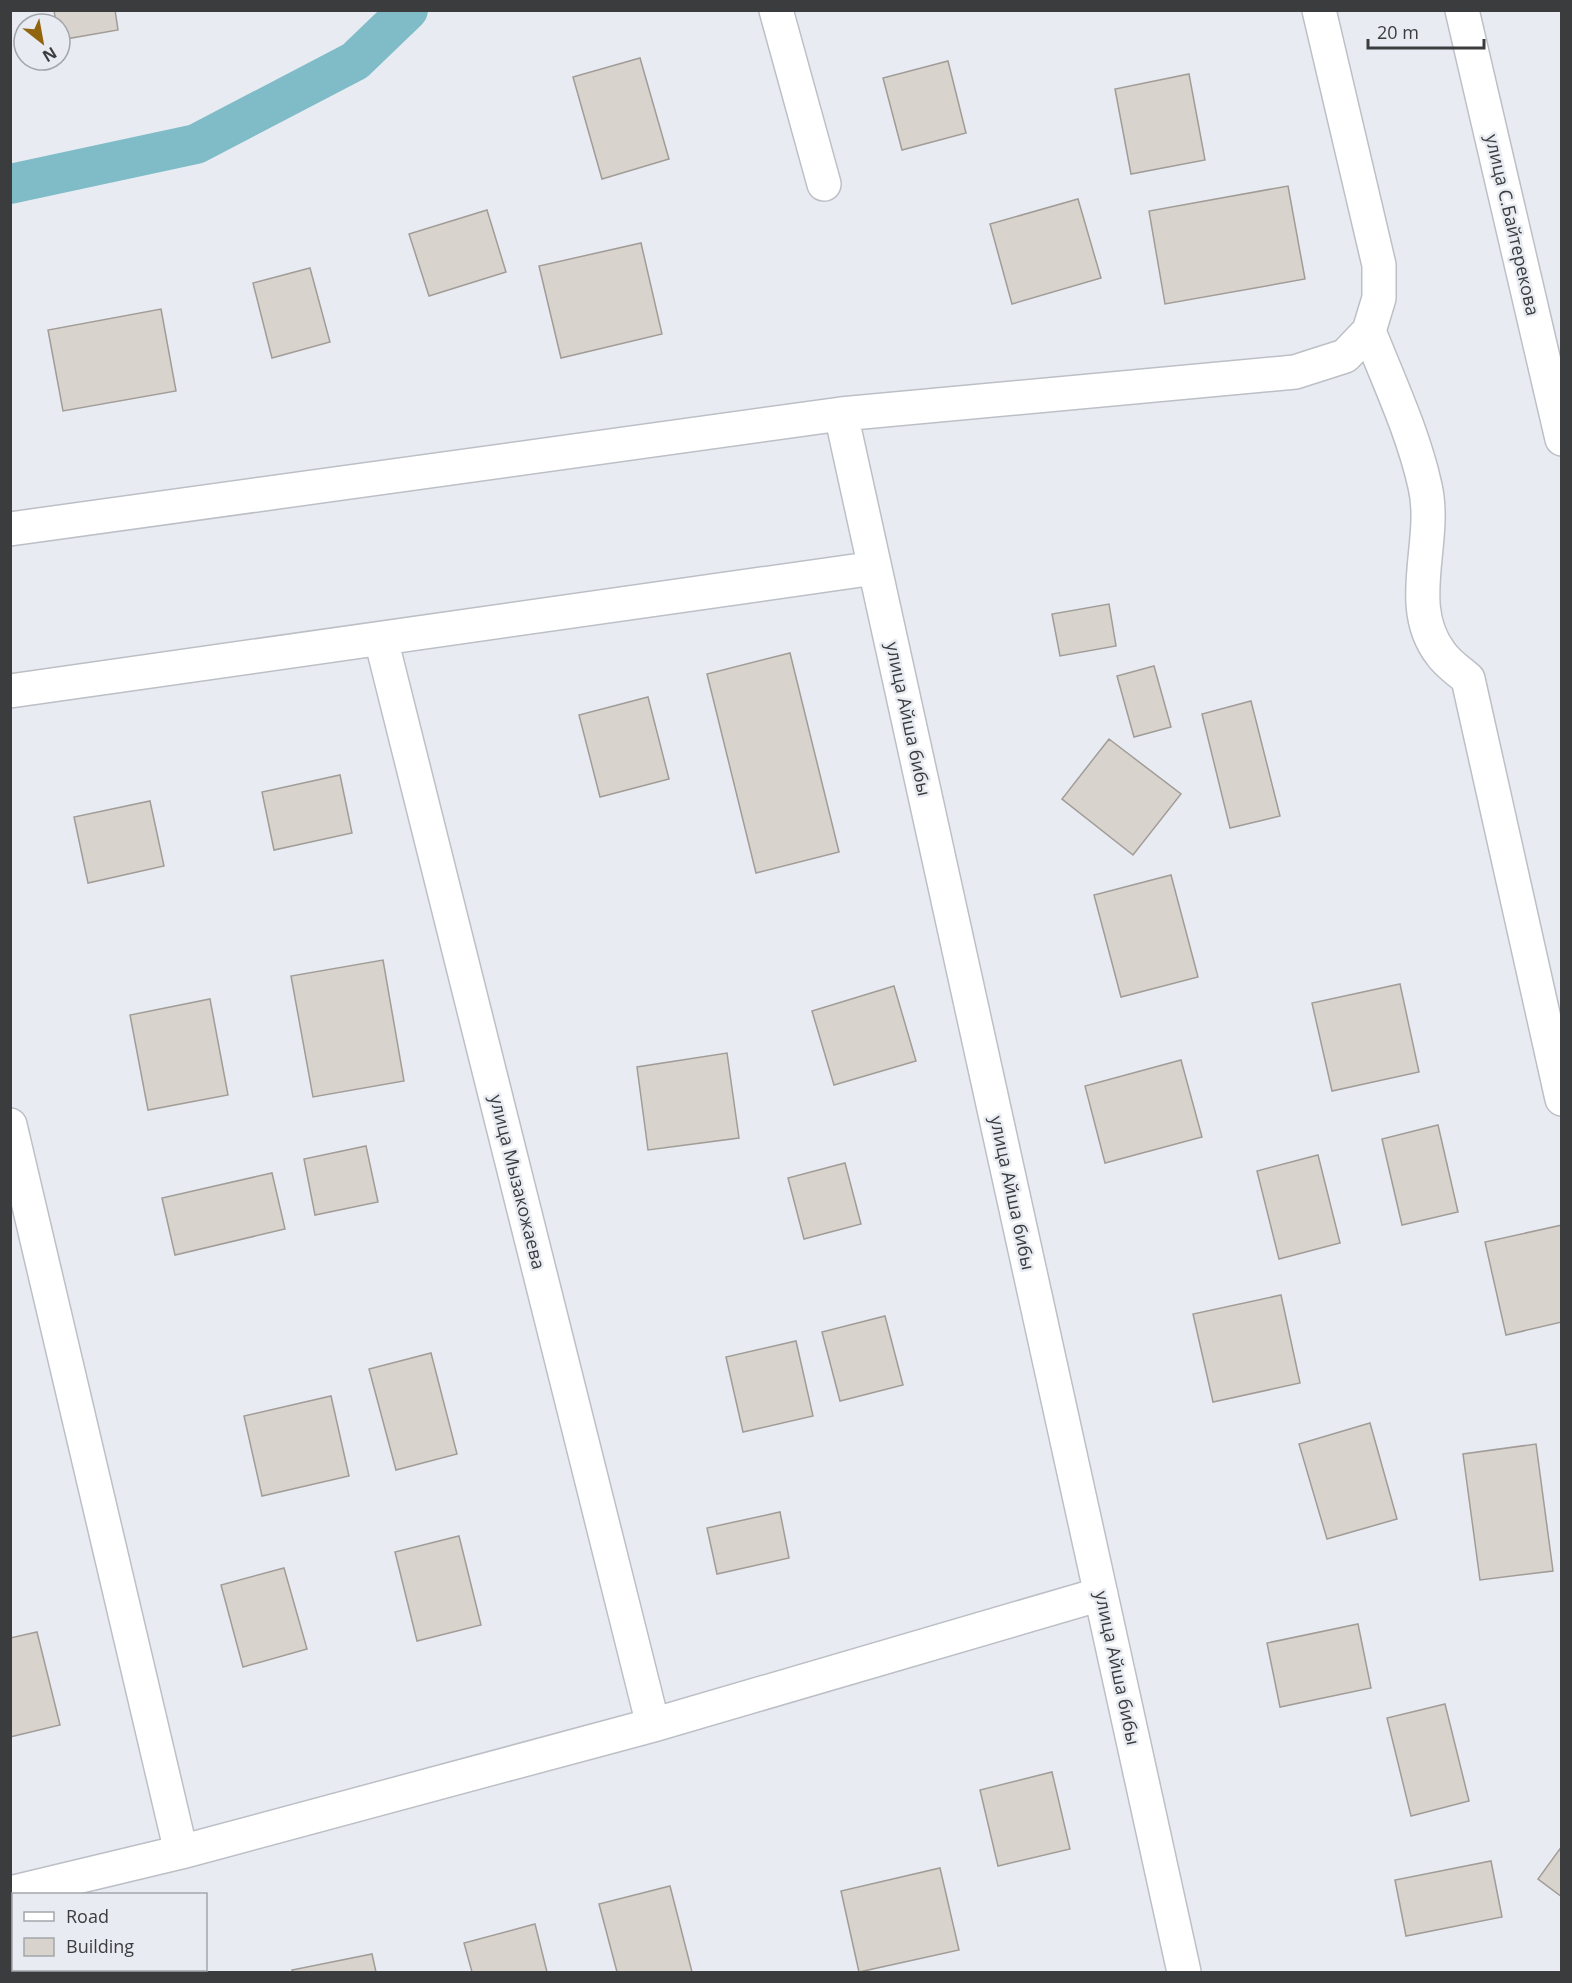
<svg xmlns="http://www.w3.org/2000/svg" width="1572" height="1983" font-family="'Open Sans',sans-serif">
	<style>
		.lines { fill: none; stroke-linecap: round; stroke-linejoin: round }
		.canal { stroke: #7fbcc8; stroke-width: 40 }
		.building { fill: #d8d3cd; stroke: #a19c97; stroke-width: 1.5 }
		.street-casing { stroke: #bcc0c6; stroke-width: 36 }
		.secondary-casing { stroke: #bcc0c6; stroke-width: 36 }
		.street { stroke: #fff; stroke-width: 33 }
		.secondary { stroke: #fff; stroke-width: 33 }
		.labels { text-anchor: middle; stroke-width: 5; stroke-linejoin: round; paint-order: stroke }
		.street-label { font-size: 18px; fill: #3a3c3e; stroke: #e8ecf2 }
	</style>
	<rect width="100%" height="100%" fill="#e8ecf2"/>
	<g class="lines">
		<!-- canal -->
		<path class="canal" d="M10 184 196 144 355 61 408 10"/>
	</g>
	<!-- building -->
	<path class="building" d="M54 10H115L118 30 60 40V24H56Z
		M640 58 669 159 602 179 573 77Z
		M948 61 966 133 902 150 883 78Z
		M1189 74 1205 160 1131 174 1115 89Z
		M1288 186 1305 279 1165 304 1149 211Z
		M1078 199 1101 278 1012 304 990 224Z
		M487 210 506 272 429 296 409 234Z
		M641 243 662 334 561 358 539 266Z
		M310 268 330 342 272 358 253 283Z
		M161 309 176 391 63 411 48 330Z
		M1109 604 1116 646 1060 656 1052 614Z
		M790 653 839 852 756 873 707 674Z
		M1154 666 1171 727 1134 737 1117 676Z
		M648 697 669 779 600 797 579 715Z
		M1251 701 1280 816 1230 828 1202 714Z
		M1109 739 1181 794 1133 855 1062 799Z
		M340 775 352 833 274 850 262 792Z
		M150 801 164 866 88 883 74 817Z
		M1171 875 1198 977 1121 997 1094 895Z
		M383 960 404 1081 313 1097 291 976Z
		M1400 984 1419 1072 1332 1091 1312 1003Z
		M894 986 916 1061 834 1085 812 1011Z
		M210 999 228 1095 148 1110 130 1015Z
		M727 1053 739 1138 648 1150 637 1067Z
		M1181 1060 1202 1137 1105 1163 1085 1086Z
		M1438 1125 1458 1212 1402 1225 1382 1139Z
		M366 1146 378 1202 315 1215 304 1159Z
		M1318 1155 1340 1243 1279 1259 1257 1171Z
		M845 1163 861 1224 804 1239 788 1178Z
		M272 1173 285 1229 175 1255 162 1198Z
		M1562 1225V1322L1506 1335 1485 1242Z
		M1281 1295 1300 1383 1213 1402 1193 1314Z
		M885 1316 903 1385 840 1401 822 1332Z
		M796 1341 813 1416 743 1432 726 1357Z
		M431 1353 457 1454 396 1470 369 1369Z
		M331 1396 349 1476 262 1496 244 1416Z
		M1370 1423 1397 1519 1327 1539 1299 1444Z
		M1536 1444 1553 1571 1480 1580 1463 1454Z
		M780 1512 789 1558 717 1574 707 1528Z
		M459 1536 481 1625 417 1641 395 1552Z
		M284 1568 307 1649 243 1667 221 1585Z
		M1358 1624 1371 1688 1280 1707 1267 1643Z
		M37 1632 60 1725 10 1737V1638Z
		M1445 1704 1469 1801 1411 1816 1387 1718Z
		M1052 1772 1070 1849 998 1866 980 1790Z
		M1562 1846V1897L1538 1879Z
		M1491 1861 1502 1917 1406 1936 1395 1880Z
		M940 1868 959 1950 859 1972 841 1891Z
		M670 1886 692 1972H617L599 1904Z
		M535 1924 547 1972H472L464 1943Z
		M372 1954 376 1972H293L292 1970Z"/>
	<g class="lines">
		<!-- street casing -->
		<g class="street-casing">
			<path id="street" d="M776 10 824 184
				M1369 331C1389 382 1413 432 1425 486 1438 542 1403 605 1441 654 1448 664 1459 671 1468 679L1562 1099
				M841 414 1184 1972
				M10 529 841 414 1295 372 1345 356 1369 331 1379 298V265L1319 10
				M381 639 653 1725
				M10 691 875 568
				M10 1125 181 1852
				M10 1893 181 1852 653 1725 1101 1594"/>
		</g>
		<!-- secondary casing -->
		<g class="secondary-casing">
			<path id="secondary" d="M1462 10 1562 439"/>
		</g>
		<!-- street -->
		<use href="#street" class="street"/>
		<!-- secondary -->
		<use href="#secondary" class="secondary"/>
	</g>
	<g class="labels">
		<!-- street labels -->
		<g class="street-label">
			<text transform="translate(1512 225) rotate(77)" y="6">улица С.Байтерекова</text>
			<text transform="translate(908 719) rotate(78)" y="6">улица Айша бибы</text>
			<text transform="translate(517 1182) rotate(76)" y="6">улица Мызакожаева</text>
			<text transform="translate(1012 1193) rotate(78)" y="6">улица Айша бибы</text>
			<text transform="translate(1117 1668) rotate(78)" y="6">улица Айша бибы</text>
		</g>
	</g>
	<!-- border -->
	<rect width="1572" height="1983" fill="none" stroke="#3a3c3e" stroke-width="24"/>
	<!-- legend -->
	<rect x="12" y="1893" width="195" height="78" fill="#e8ecf2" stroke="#a2a6aa" stroke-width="1.5"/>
	<rect x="24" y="1912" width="30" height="9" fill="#ffffff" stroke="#a2a6aa" stroke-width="1.5"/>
	<text x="66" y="1923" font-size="18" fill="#3a3c3e">Road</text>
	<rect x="24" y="1938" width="30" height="18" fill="#d8d3cd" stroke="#a2a6aa" stroke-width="1.5"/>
	<text x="66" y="1953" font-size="18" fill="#3a3c3e">Building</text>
	<!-- north arrow -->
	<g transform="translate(42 42) rotate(149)"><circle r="28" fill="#e8ecf2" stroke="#a2a6aa" stroke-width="1.5"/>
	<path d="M0-4.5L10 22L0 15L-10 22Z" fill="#91640e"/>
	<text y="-9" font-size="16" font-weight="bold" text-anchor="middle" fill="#3a3c3e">N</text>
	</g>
	<!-- scale -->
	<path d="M1368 39v9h116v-9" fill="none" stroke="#3a3c3e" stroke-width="3"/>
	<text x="1377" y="39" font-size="18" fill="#3a3c3e" stroke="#e8ecf2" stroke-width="4.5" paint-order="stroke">20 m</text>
</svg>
